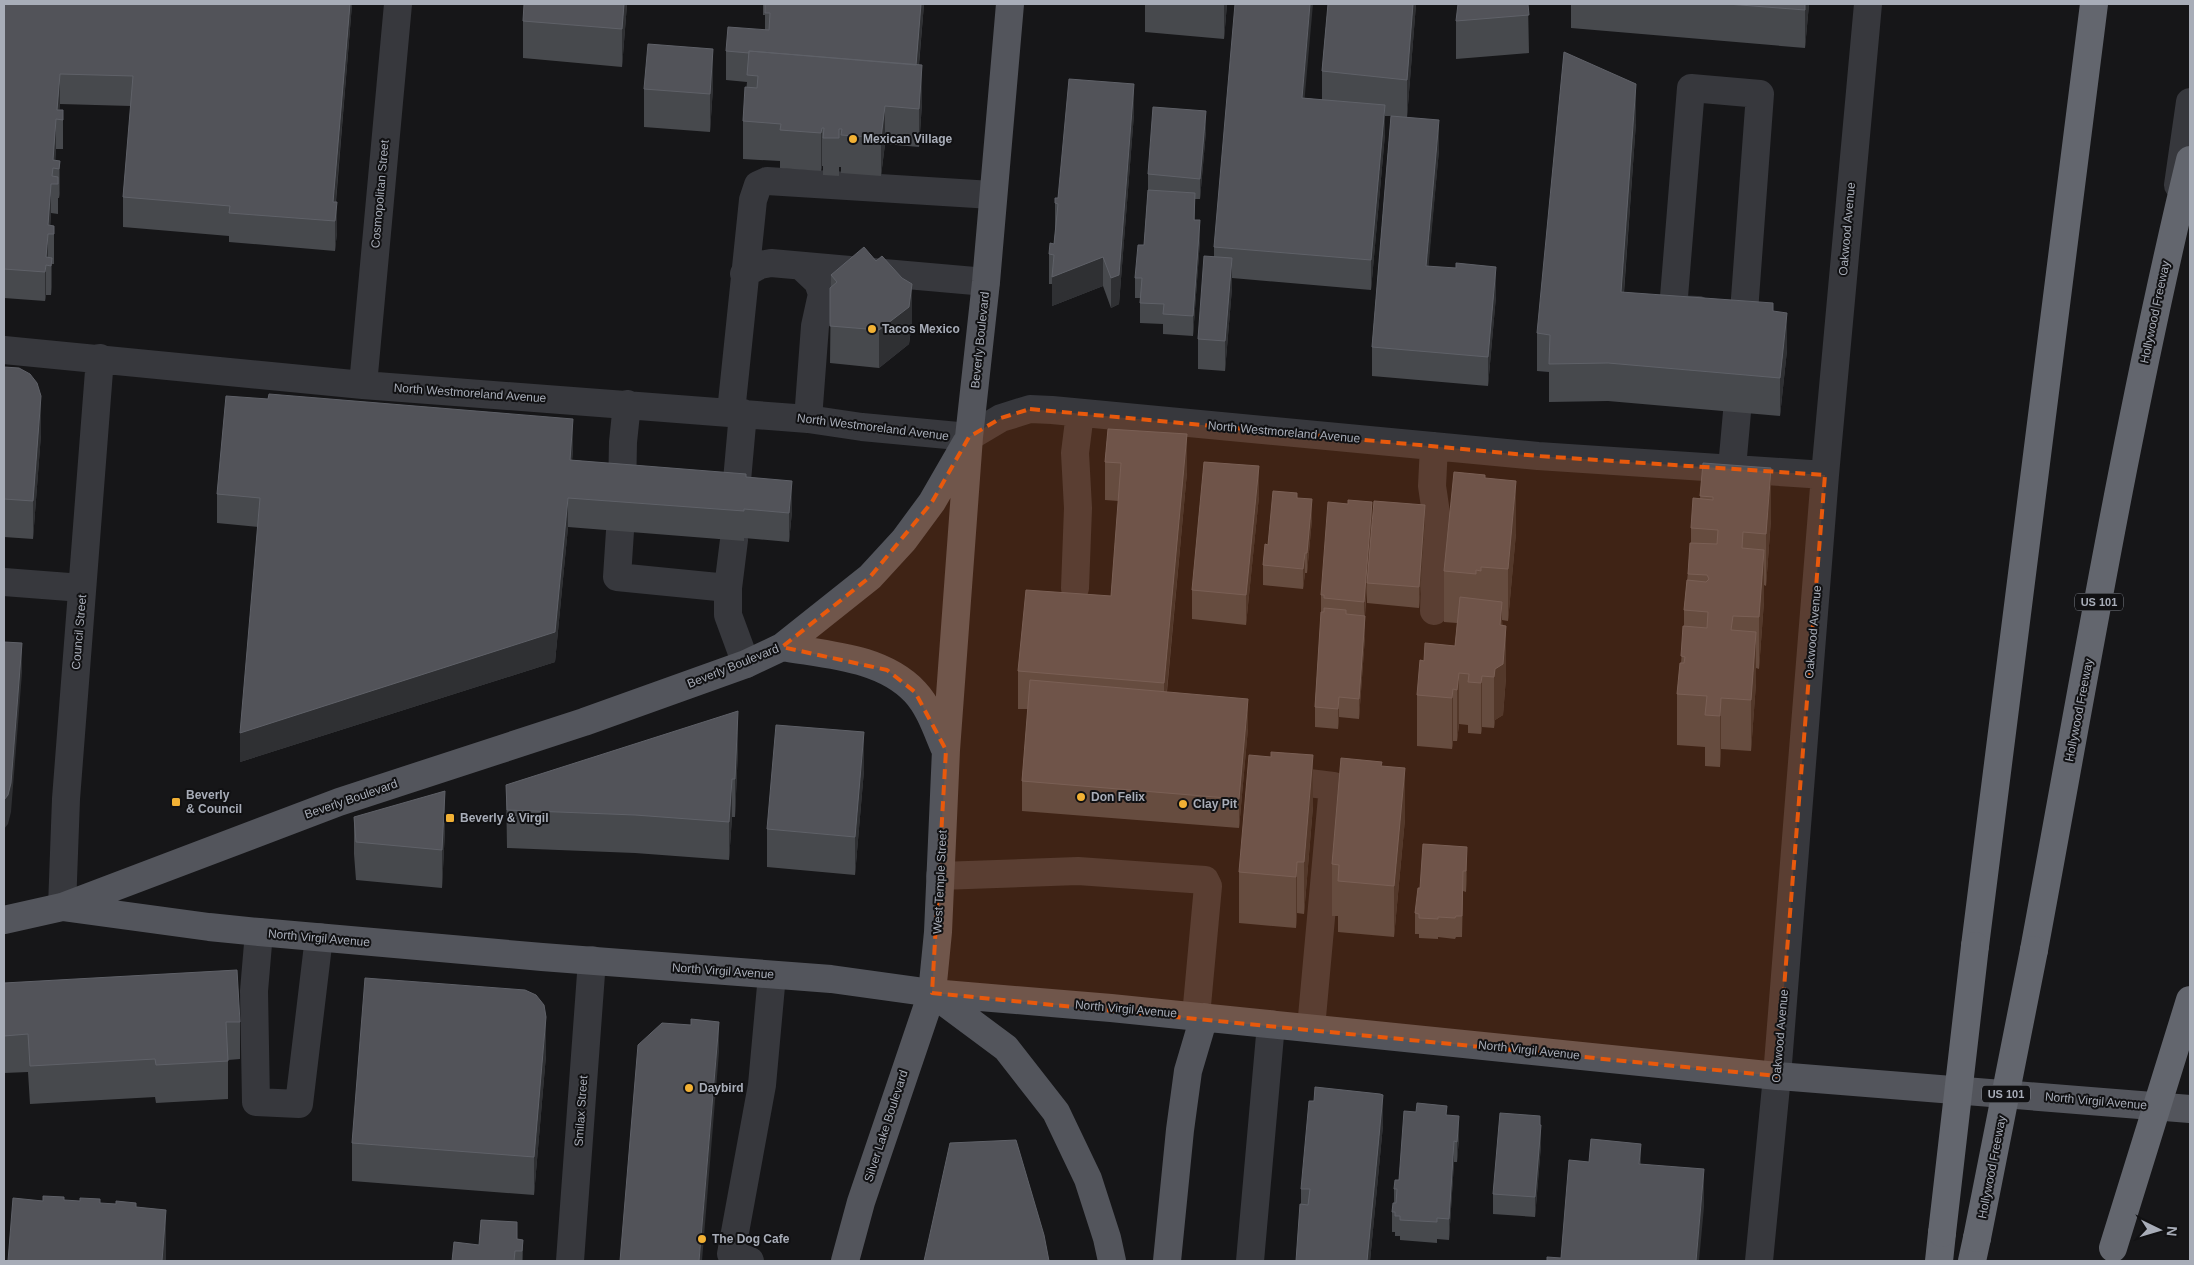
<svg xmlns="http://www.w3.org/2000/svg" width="2194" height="1265" font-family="Helvetica,sans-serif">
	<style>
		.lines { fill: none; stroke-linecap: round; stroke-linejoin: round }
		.minor { stroke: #37383d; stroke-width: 28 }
		.major { stroke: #53555c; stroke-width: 28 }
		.highway { stroke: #63666e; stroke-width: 28 }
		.highway-bridge { stroke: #63666e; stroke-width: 28 }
		.wall { fill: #47494d }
		.shaded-wall { fill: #2f3033 }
		.building { fill: #525359; stroke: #5f6168 }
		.marked { fill: #e8590c; fill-opacity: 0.2; stroke: #e8590c; stroke-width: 4; stroke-dasharray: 10 6; stroke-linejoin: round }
		.poi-dot { fill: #f2b134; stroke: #111113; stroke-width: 2 }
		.labels { text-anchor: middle; stroke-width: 4; stroke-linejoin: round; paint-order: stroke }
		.shield { fill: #111113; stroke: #7b7e86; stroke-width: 1 }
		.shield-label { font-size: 11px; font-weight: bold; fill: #a8adb8 }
		.poi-label { font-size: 12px; font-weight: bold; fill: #a8adb8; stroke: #111113; text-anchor: start }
		.street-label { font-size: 12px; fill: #a8adb8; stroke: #111113 }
	</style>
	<rect width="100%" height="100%" fill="#161618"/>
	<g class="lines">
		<!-- minor -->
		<path class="minor" d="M2178 185 2190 102
			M801 266 818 282 822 294 815 326 808 419
			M744 274 760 265 771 263 986 282
			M1698 310 1673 309 1691 88 1760 94 1742 339
			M4 350 363 385 808 419 862 427 969 437 1001 418 1030 409 1052 410 1538 456 1825 475
			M363 385 398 4
			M731 412 753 200 758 185 767 181 992 195
			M1434 446 1432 486 1437 520 1434 611
			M1732 468 1737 412
			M622 494 623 442 627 404
			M735 503 743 413
			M620 531 617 577 728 588
			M734 540 728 588V615L746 664
			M4 582 82 588
			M1075 588 1078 508 1075 453 1080 413
			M1276 779 1333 786 1311 1028
			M940 876 1078 871 1205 880 1208 886 1196 1016
			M62 907 66 799 100 358
			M259 932 254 991 256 1102 299 1104 319 937
			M570 1261 592 960
			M750 1261 731 1254 762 1085 772 975
			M1250 1261 1271 1024
			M1759 1261 1777 1076 1825 475 1868 4"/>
		<!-- major -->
		<path class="major" d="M782 647C827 655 882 657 915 692 929 707 936 728 944 747
			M62 907 209 927 259 932 542 957 831 979 932 993 1111 1008 1777 1076 2190 1109
			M4 920 62 907 339 802 584 722 746 664 782 647 870 577 904 540 932 502 966 443
			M932 993 1006 1048 1056 1112 1088 1179 1107 1238 1112 1261
			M845 1261 861 1202 932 993 938 932 946 750 969 437 986 282 1010 4
			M1167 1261 1180 1130 1188 1071 1204 1017"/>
		<!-- highway -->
		<path class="highway" d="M1975 946 2094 4
			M2034 950C2083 686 2127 421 2190 160
			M1939 1261 1942 1233
			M1972 1261 1977 1238"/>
		<!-- highway-bridge -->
		<path class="highway-bridge" d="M1942 1233 1975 946
			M1977 1238 2034 950
			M2113 1248 2190 1000"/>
	</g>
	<!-- wall -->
	<path class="wall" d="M4 4H352L336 202 337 232 335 251 229 242V236L123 227V197L131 106 60 104 59 110H63V149H56L55 161H60V191L59 198H58V214L51 213 50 226H54V264H52L51 295H46L45 301 4 298Z
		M627 4 622 67 523 58V21Z
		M763 4H924L919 65 922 103 919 147 885 144 881 176 841 173V167H839V176L823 175V166H822L821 171 780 168V161L743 159V121L747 82 726 80V51L765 30V15H763Z
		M1145 4H1227L1224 39 1145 32Z
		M1328 4H1416L1407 117 1439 150 1428 266 1496 296 1488 386 1372 376V347L1391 116H1385V134L1371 290 1232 278V288L1225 371 1198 369V339L1214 256V247L1305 98 1322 100V71Z
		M1528 4 1529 53 1456 59V21Z
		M1571 4H1809L1805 48 1571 28Z
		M713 87 710 132 644 127V89Z
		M1134 114 1119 304 1111 308 1103 286 1052 306V284H1049V254L1054 244 1055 233V198H1058Z
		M1636 122 1624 293 1773 311 1787 350 1780 416 1608 401 1549 402V372L1537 371V333Z
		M1206 131 1200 199H1195V220L1200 240 1193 336 1163 334V324L1140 323V298H1135V278L1144 245 1148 190V174Z
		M831 275 912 322 909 344 879 368 830 363Z
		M4 367 41 434 33 539 4 537Z
		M1108 429 1187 472 1167 692 1248 728 1239 828 1022 811V781L1028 709H1018V671L1111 596 1119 501 1105 500V462Z
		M573 449 572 460 746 477 792 511 789 542 744 538V541L568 527 555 662 240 762 258 527 217 523V494Z
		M1703 463 1771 519 1766 586 1764 585V601L1759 669 1756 668V683L1751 751 1721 749 1720 767 1705 766V747L1677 745V694L1681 663 1684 626V610L1691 543V528L1700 499Z
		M1485 478 1516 533 1508 621 1502 620 1506 677 1503 715 1495 720 1494 728 1482 727 1481 734 1468 733V725L1459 724 1457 741H1453L1452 749 1417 746V695L1424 661 1455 646 1457 623 1444 622V571Z
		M1259 496 1246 625 1192 619V590Z
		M1297 498 1312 519 1307 573H1305L1303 589 1263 585V565L1268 545Z
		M1372 523 1425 526 1419 608 1367 603V587L1365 616V636L1359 719 1339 717 1338 729 1315 727V707L1321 615V595Z
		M738 748 735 817H732L729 860 635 853 507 848 506 785Z
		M1382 766 1405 819 1394 937 1338 932V916H1332V864Z
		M864 770 855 875 767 867V829Z
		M1313 806 1304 914 1297 913 1296 928 1239 923V872Z
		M354 817 445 829 442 888 356 880 354 854Z
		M1467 868 1466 892 1463 891 1462 937H1456L1455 939 1438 937V939L1419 938V934H1415V913L1420 888Z
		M4 983 240 1022V1059L228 1060V1099L156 1103 155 1097 30 1104 28 1072 4 1073Z
		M546 1055 534 1195 352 1181V1143Z
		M1447 1115 1459 1137 1457 1162H1454L1449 1240 1437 1239V1243L1400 1240V1236H1395V1232H1392V1212L1394 1203V1189L1399 1180Z
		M1383 1125 1370 1261 1301 1204V1189Z
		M1540 1125 1541 1145 1535 1217 1493 1214V1194Z
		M517 1239 523 1240V1261H452L479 1245Z"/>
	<!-- shaded-wall -->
	<path class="shaded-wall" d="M350 4H352L334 221 333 202Z
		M624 4H627L622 67V29Z
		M921 4H924L916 96V67Z
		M1224 4H1227L1224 39Z
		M1310 4H1313L1302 128V98Z
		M1413 4H1416L1407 118V80Z
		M1805 4H1809L1805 48Z
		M713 49V87L710 132V94Z
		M922 65V103L919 147V109Z
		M60 74V104L59 119 57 110Z
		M1134 84V114L1119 304 1111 308V278Z
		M1636 84V122L1621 330V292Z
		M1385 105V134L1371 290V260Z
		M885 106V144L881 176V138Z
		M1206 111V131L1200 199V179Z
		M56 119V149L55 168 53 160Z
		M1439 120V150L1426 295V266Z
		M822 128V166L821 171V133Z
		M60 161V191L59 198V169Z
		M51 184V213L50 234 48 225Z
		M1195 193V214L1194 240V220Z
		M337 202V232L335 251V221Z
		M1200 220V240L1193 336V316Z
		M48 234V263L46 257Z
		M1103 257V286L1052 306V277Z
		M52 258V287L51 295V266Z
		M1232 258V288L1225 371V341Z
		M46 265V295L45 301V272Z
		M1496 267V296L1488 386V357Z
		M912 284V322L909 344 879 368V330Z
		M1787 313V350L1780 416V378Z
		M41 396V434L33 539V501Z
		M573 419V449L570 489V460Z
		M1187 434V472L1164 720V683Z
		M1259 466V496L1246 625V595Z
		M1771 468V519L1766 586V534Z
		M792 481V511L789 542V513Z
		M1516 481V533L1508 621V569Z
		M568 498V527L555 662 240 762V733Z
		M1312 499V519L1307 573V553Z
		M1372 502V523L1364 622V602Z
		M1425 505V526L1419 608V587Z
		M1764 550V601L1759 669V617Z
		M1305 553V573L1303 589V569Z
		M1502 602V653L1506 626V677L1503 715 1495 720 1494 728V677Z
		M1365 616V636L1359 719V699Z
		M1756 632V683L1751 751V700Z
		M22 643V673L11 812 8 824 4 829V800Z
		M1459 673V724L1457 741V690Z
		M1482 676V727L1481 734V683Z
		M1453 689V741L1452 749V698Z
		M1339 697V717L1338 729V709Z
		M1721 698V749L1720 767V716Z
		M1248 699V728L1239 828V799Z
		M738 711V748L735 817V779Z
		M864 732V770L855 875V837Z
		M1313 755V806L1304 914V862Z
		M1405 768V819L1394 937V886Z
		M732 779V817L729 860V822Z
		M445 791V829L442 888V850Z
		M1467 847V868L1466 892V871Z
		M1297 862V913L1296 928V877Z
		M546 1017V1055L534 1195V1157Z
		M719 1022V1052L702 1261H699Z
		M1383 1095V1125L1370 1261H1367Z
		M1459 1116V1137L1457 1162V1142Z
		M1540 1116V1136L1541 1125V1145L1535 1217V1197Z
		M1454 1141V1162L1449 1240V1219Z
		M1641 1144V1182L1639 1164Z
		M1704 1169V1207L1699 1261H1696Z
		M166 1210V1261H162Z
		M523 1240V1261H522Z"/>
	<!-- building -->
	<path class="building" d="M4 4H350L333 202H337L335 221 229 213 230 206 123 197 133 76 60 74 57 110H63V120L56 119 53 160 60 161 59 169 53 168 52 176 58 177V184H51L48 225 54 226V234H48L46 257 52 258 51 266 46 265 45 272 4 269Z
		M524 4H624L622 29 523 21Z
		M765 4H921L916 65 749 51V53L726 51 728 27 769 30 770 13H765Z
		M1235 4H1310L1302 98 1385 105 1371 260 1214 247Z
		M1328 4H1413L1407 80 1322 71Z
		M1458 4H1528L1529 15 1456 21Z
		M1727 4H1805V10Z
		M648 44 713 49 710 94 644 89Z
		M749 51 922 65 919 109 885 106 881 138 841 135 842 129H839V138H823L824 128H822L821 133 780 130 781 124 743 121 745 87 757 88 758 76 747 75Z
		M1564 52 1636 84 1621 292 1773 303V311L1787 313 1780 378 1608 363 1549 364 1550 335 1537 333Z
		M1069 79 1134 84 1119 275 1111 278 1103 257 1052 277 1054 255 1049 254 1050 243 1054 244 1058 204 1055 203V198H1058Z
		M1153 107 1206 111 1200 179 1148 174Z
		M1391 116 1439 120 1426 266 1456 268V263L1496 267 1488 357 1372 347Z
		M1148 190 1195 193 1194 220H1200L1193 316 1163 314 1164 304 1140 303 1142 278H1135L1138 245H1144Z
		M864 247 876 261 882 256 902 278 912 284 909 307 879 330 830 326V288L837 282 831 275Z
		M1204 256 1232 258 1225 341 1198 339Z
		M4 367 19 368 30 374 37 383 41 396 33 501 4 499Z
		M269 394 573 419 570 460 746 474V477L792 481 789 513 744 509V511L568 498 555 632 240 733 260 498 217 494 226 396 268 399Z
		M1108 429 1187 434 1164 683 1018 671 1026 590 1111 596 1121 463 1105 462Z
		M1204 462 1259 466 1246 595 1192 590Z
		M1703 463 1771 468 1766 534 1743 532 1742 548 1764 550 1759 617 1733 616 1731 630 1756 632 1751 700 1721 698 1720 716 1705 715 1707 696 1677 694 1680 663H1684L1685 657 1681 656 1683 626 1707 628 1708 612 1684 610 1687 580 1706 582 1709 579 1707 575 1688 574 1690 543 1717 544 1718 530 1691 528 1693 498 1713 500V497L1700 496Z
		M1454 472 1485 475V478L1516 481 1508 569 1481 567V571L1476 570V574L1444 571Z
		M1273 491 1297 493V498L1312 499 1307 553H1305L1303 569 1263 565 1265 544 1268 545Z
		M1348 500 1372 502 1364 602 1324 598V595H1321L1328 502 1348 504Z
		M1374 501 1425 505 1419 587 1367 583Z
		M1460 597 1502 602 1500 625 1506 626 1503 664 1495 669 1494 677 1482 676 1481 683 1468 682 1469 674 1459 673 1457 690 1453 689 1452 698 1417 695 1420 660 1424 661 1425 643 1455 646Z
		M1324 608 1346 610V614L1365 616 1359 699 1339 697 1338 709 1315 707 1321 612H1324Z
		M4 642 22 643 11 783 8 795 4 800Z
		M1030 680 1248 699 1239 799 1022 781Z
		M738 711 735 779H732L729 822 635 815 507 810 506 785Z
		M776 725 864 732 855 837 767 829Z
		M1271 752 1313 755 1304 862H1297L1296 877 1239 872 1249 755 1271 757Z
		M1341 758 1382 762 1381 766 1405 768 1394 886 1338 881 1339 865 1332 864Z
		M445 791 442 850 356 842 354 817Z
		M1423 844 1467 847 1466 871H1463L1462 916H1456L1455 918 1438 917V919L1419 918V914L1415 913 1418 888H1420Z
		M237 970 240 1022H226L228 1061 156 1065 155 1059 30 1066 28 1034 4 1036V983Z
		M365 978 525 990 536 995 544 1005 546 1017 534 1157 352 1143Z
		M691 1019 719 1022 699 1261H620L638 1045 662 1023 691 1025Z
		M1315 1087 1380 1094 1383 1095 1367 1261H1296L1300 1204 1308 1205 1310 1189H1301L1309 1101H1314Z
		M1417 1103 1447 1106 1446 1115 1459 1116 1457 1142 1454 1141 1449 1219 1437 1218V1222L1400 1220V1216H1395V1212H1392L1393 1203H1396L1397 1189H1394L1395 1180H1399L1404 1111 1416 1112Z
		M1500 1113 1540 1116V1125H1541L1535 1197 1493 1194Z
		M1591 1139 1641 1144 1639 1164 1704 1169 1696 1261H1547V1257L1561 1258 1569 1160 1589 1162Z
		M1016 1140 1044 1235 1049 1261H924L950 1143Z
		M43 1196 64 1197V1200L80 1201V1198L100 1199V1203L116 1204V1201L136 1203V1207L166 1210 162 1261H8L13 1198 43 1201Z
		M481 1220 517 1222V1239L523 1240 522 1251H515L514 1261H452L454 1242 479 1245Z"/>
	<!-- marked area -->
	<path class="marked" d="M1030 409 1538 456 1825 475 1777 1076 932 993 946 750 915 692 887 670 782 647 870 577 932 502 969 437 1001 418Z"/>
	<!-- markers -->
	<g class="poi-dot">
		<circle cx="853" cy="139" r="5"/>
		<circle cx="872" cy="329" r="5"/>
		<circle cx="1081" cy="797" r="5"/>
		<rect x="171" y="797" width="10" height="10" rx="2.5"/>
		<circle cx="1183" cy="804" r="5"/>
		<rect x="445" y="813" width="10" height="10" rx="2.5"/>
		<circle cx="689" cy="1088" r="5"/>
		<circle cx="702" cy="1239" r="5"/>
	</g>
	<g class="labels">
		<!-- shield labels -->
		<g class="shield">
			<rect x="2075" y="593.5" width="48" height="17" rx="4"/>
			<rect x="1982" y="1085.5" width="48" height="17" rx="4"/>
		</g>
		<g class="shield-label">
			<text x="2099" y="606">US 101</text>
			<text x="2006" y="1098">US 101</text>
		</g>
		<!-- poi labels -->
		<g class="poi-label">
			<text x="863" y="143">Mexican Village</text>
			<text x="882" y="333">Tacos Mexico</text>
			<text x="186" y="799">Beverly<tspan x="186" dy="14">&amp; Council</tspan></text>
			<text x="1091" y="801">Don Felix</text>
			<text x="1193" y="808">Clay Pit</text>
			<text x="460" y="822">Beverly &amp; Virgil</text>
			<text x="699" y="1092">Daybird</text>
			<text x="712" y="1243">The Dog Cafe</text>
		</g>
		<!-- street labels -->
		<g class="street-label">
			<text transform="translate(380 194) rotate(-85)" y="4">Cosmopolitan Street</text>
			<text transform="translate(1847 229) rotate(-85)" y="4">Oakwood Avenue</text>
			<text transform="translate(2155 312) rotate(-78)" y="4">Hollywood Freeway</text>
			<text transform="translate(980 340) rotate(-84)" y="4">Beverly Boulevard</text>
			<text transform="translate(470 393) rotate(4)" y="4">North Westmoreland Avenue</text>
			<text transform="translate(873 427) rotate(7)" y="4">North Westmoreland Avenue</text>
			<text transform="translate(1284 432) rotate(5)" y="4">North Westmoreland Avenue</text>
			<text transform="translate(79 632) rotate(-85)" y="4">Council Street</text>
			<text transform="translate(1813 632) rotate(-85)" y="4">Oakwood Avenue</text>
			<text transform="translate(733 666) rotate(-22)" y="4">Beverly Boulevard</text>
			<text transform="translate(2079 710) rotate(-79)" y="4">Hollywood Freeway</text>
			<text transform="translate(351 799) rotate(-19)" y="4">Beverly Boulevard</text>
			<text transform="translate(940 882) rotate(-87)" y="4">West Temple Street</text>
			<text transform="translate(319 938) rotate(5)" y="4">North Virgil Avenue</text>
			<text transform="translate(723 971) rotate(4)" y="4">North Virgil Avenue</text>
			<text transform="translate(1126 1009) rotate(5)" y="4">North Virgil Avenue</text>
			<text transform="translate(1780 1036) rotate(-85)" y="4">Oakwood Avenue</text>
			<text transform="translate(1529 1050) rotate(6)" y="4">North Virgil Avenue</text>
			<text transform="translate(2096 1101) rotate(5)" y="4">North Virgil Avenue</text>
			<text transform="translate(581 1111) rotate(-86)" y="4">Smilax Street</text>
			<text transform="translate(886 1126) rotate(-72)" y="4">Silver Lake Boulevard</text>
			<text transform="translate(1992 1167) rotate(-79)" y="4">Hollywood Freeway</text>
		</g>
	</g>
	<!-- border -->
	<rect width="2194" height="1265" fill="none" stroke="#a8adb8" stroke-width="10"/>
	<!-- north arrow -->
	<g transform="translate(2159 1230) rotate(95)" stroke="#111113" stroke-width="4" paint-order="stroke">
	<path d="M0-4L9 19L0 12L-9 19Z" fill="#a8adb8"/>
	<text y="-8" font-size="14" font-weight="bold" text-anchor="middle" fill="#a8adb8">N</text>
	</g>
</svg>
